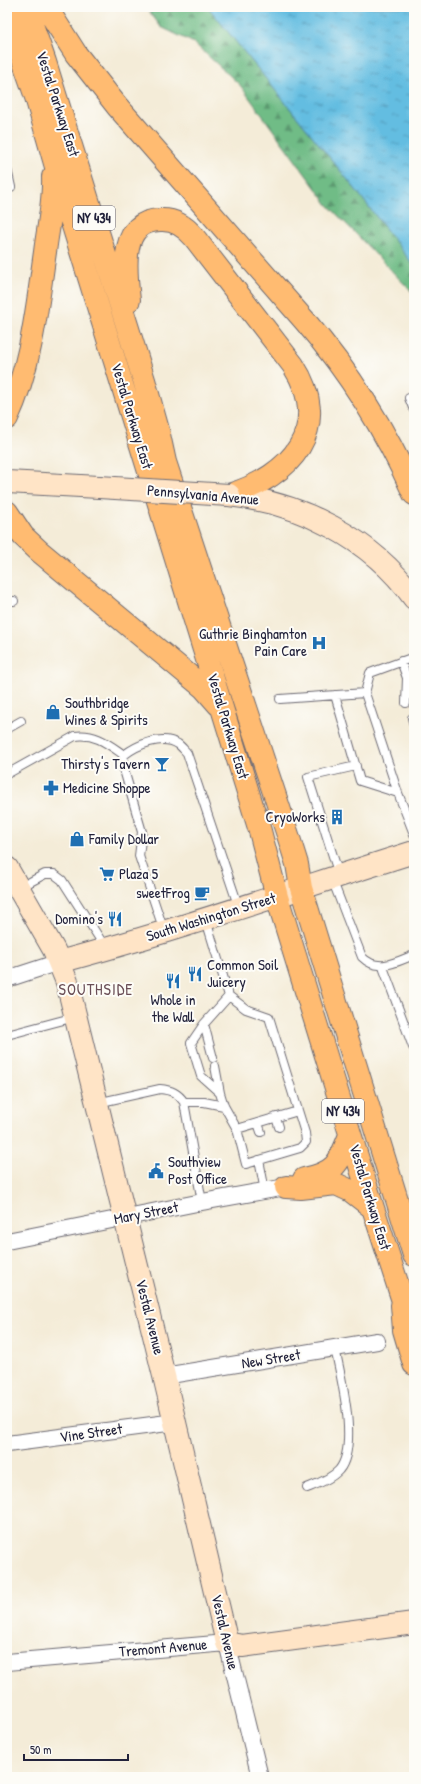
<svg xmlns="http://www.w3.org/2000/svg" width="421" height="1784" font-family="'Patrick Hand',sans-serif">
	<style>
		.forest { fill: url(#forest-firs); stroke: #486f60 }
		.water { fill: url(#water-ripples); stroke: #42708e }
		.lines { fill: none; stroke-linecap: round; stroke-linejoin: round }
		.lane-casing { stroke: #6c6972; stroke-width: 10 }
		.street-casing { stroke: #6c6972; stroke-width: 18 }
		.secondary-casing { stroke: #6c6972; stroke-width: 24 }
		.primary-casing { stroke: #6c6972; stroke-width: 24 }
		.lane { stroke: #fff; stroke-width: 8 }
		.street { stroke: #fff; stroke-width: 16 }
		.secondary { stroke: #ffe4c6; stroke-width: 22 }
		.primary { stroke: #ffbb71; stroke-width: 22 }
		.secondary-bridge-casing { stroke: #6c6972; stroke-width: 24; stroke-linecap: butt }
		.secondary-bridge { stroke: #ffe4c6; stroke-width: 22 }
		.labels { text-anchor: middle; stroke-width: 4; stroke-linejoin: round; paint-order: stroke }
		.shield { fill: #fdfcf7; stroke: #646373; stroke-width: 1 }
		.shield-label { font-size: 14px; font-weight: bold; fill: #22223b }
		.street-label { font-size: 15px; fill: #22223b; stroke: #fdfcf7 }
		.poi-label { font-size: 15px; fill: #22223b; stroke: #fdfcf7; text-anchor: start }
		.neighbourhood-label { font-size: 16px; letter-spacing: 1px; fill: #6a4e56; stroke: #fdfcf7 }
	</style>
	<defs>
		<pattern id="forest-firs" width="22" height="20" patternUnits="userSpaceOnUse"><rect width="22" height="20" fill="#6fbc86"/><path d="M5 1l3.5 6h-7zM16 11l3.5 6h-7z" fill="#5b986f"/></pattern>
		<pattern id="water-ripples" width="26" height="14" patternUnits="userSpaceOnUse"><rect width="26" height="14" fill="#63bde1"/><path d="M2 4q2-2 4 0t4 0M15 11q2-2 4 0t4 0" fill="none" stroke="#5199b8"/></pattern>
	</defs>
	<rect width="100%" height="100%" fill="#fdfcf7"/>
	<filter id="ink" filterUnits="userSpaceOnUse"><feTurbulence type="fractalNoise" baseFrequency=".025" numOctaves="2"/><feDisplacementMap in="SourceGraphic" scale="8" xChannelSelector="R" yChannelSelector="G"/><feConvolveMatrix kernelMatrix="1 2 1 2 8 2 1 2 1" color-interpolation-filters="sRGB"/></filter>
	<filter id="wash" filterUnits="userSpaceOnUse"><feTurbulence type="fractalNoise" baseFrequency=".012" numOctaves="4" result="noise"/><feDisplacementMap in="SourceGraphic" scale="16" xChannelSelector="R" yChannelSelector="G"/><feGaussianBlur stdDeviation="0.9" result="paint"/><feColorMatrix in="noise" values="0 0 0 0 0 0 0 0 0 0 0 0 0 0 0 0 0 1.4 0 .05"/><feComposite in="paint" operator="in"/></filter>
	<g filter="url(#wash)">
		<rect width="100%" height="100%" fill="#f4ecd8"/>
		<!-- forest -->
		<path class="forest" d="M146 7H208L356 190 414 266V294L328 205 240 85 194 43 161 27Z"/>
		<!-- water -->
		<path class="water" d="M208 7H414V266L356 190Z"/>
	</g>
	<g filter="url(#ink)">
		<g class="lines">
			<!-- lane casing -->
			<g class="lane-casing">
				<path id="lane" d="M7 169 11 187
					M409 398 414 410
					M7 601H14
					M414 657 370 673 365 693 398 793 414 834
					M401 661 407 678 406 703
					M335 695 360 781 398 793
					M280 699 365 693
					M412 718 414 725
					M7 729 21 721
					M7 774 75 736C95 733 108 744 124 755
					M339 875 308 777 356 766
					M332 879 362 957C378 973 396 962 414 955
					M19 888 45 874H54L62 880 105 947
					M206 920 229 996 246 1009 269 1017 305 1133 306 1142 300 1148 246 1164 237 1129
					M164 931 139 856 142 832 122 763 124 755C137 745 162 734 178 744 181 746 184 750 187 753L239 908
					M383 967 413 1047
					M204 1024 213 1058
					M7 1035 75 1017
					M215 1066 220 1093 224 1106 237 1129 298 1111
					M220 1093 201 1076 191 1043 204 1024 229 996
					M184 1102H204L224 1106
					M97 1103 160 1089C171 1090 178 1093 184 1102L202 1202
					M276 1117 279 1127
					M258 1123 261 1132
					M259 1160 265 1191
					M307 1488C317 1484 331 1479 339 1470 359 1446 341 1378 335 1348"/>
			</g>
			<!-- street casing -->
			<g class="street-casing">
				<path id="street" d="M7 979 59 962
					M7 1241 202 1202 286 1187
					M164 1376 377 1341
					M7 1444 175 1422
					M7 1662 227 1643 260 1777"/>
			</g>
			<!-- secondary casing -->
			<g class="secondary-casing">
				<path id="secondary" d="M7 482 99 487
					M229 495C301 503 371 538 414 598
					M7 868 54 950 67 982 164 1376 227 1643 242 1646 414 1623
					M59 962C179 930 296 889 414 852"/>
			</g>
			<!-- primary casing -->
			<g class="primary-casing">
				<path id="primary" d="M26 7 45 62 144 380 158 430 165 462 288 835 297 864 301 888 414 1255
					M46 7 76 54 117 106 305 321C350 373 386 431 414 494
					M7 14 36 97 70 216 260 831 277 897 373 1208 402 1298 414 1322
					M129 300C126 272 118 221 160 220 174 219 185 226 194 237L293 365C334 428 291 476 229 495
					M7 418C31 367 37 308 45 252 48 227 54 202 53 177
					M7 512 23 536 39 551 204 688 218 704
					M304 1179C336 1173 339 1163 350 1135
					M286 1187 301 1188 336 1184 351 1191 373 1208
					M402 1305 404 1330 414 1364"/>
			</g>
			<!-- lane -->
			<use href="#lane" class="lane"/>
			<!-- street -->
			<use href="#street" class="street"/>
			<!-- secondary -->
			<use href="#secondary" class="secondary"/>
			<!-- primary -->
			<use href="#primary" class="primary"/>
			<!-- secondary-bridge casing -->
			<g class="secondary-bridge-casing">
				<path id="secondary-bridge" d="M99 487 229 495"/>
			</g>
			<!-- secondary-bridge -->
			<use href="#secondary-bridge" class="secondary-bridge"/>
		</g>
	</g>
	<!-- icons -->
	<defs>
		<g id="hospital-bare" transform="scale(1.2)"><path d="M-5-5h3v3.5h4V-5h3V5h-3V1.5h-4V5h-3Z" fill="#1f6fb2" stroke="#fdfcf7" stroke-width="2.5" paint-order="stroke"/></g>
		<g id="shop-bare" transform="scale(1.2)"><path d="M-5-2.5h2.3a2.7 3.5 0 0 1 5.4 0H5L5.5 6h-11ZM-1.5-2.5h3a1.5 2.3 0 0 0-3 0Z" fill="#1f6fb2" stroke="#fdfcf7" stroke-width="2.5" paint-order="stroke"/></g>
		<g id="bar-bare" transform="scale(1.2)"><path d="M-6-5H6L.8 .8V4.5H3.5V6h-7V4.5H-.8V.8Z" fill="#1f6fb2" stroke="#fdfcf7" stroke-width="2.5" paint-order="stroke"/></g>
		<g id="pharmacy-bare" transform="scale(1.2)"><path d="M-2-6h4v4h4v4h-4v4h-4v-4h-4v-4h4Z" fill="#1f6fb2" stroke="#fdfcf7" stroke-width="2.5" paint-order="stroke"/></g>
		<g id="building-bare" transform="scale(1.2)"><path d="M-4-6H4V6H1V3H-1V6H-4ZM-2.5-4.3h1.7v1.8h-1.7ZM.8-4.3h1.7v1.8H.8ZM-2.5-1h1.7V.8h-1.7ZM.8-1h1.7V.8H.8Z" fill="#1f6fb2" stroke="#fdfcf7" stroke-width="2.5" paint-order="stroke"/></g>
		<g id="supermarket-bare" transform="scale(1.2)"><path d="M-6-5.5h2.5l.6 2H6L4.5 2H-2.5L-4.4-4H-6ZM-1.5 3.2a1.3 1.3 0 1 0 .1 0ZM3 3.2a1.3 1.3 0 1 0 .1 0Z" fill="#1f6fb2" stroke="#fdfcf7" stroke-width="2.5" paint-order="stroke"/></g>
		<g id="cafe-bare" transform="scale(1.2)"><path d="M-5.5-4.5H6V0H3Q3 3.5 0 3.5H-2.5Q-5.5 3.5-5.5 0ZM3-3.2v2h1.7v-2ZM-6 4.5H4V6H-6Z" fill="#1f6fb2" stroke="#fdfcf7" stroke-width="2.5" paint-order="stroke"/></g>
		<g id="restaurant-bare" transform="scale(1.2)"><path d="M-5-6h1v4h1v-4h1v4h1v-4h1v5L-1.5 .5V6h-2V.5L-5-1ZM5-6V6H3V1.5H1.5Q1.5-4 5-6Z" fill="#1f6fb2" stroke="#fdfcf7" stroke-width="2.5" paint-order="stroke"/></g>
		<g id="civic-bare" transform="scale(1.2)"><path d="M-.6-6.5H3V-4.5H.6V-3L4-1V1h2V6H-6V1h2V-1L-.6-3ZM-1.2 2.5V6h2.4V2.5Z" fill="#1f6fb2" stroke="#fdfcf7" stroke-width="2.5" paint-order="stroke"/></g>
	</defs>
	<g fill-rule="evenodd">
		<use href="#hospital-bare" x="319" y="643"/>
		<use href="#shop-bare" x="53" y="712"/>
		<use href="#bar-bare" x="162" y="764"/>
		<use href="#pharmacy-bare" x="51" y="788"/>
		<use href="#building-bare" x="337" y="817"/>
		<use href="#shop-bare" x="77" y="839"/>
		<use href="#supermarket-bare" x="107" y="874"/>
		<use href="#cafe-bare" x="202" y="893"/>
		<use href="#restaurant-bare" x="115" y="919"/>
		<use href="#restaurant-bare" x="195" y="974"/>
		<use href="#restaurant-bare" x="173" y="981"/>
		<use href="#civic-bare" x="156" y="1171"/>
	</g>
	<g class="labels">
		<!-- shield labels -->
		<g class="shield">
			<rect x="73" y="206" width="42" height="24" rx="3"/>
			<rect x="322" y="1099" width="42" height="24" rx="3"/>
		</g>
		<g class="shield-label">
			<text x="94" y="223">NY 434</text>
			<text x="343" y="1116">NY 434</text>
		</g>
		<!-- street labels -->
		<g class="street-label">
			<text transform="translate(58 104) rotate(72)" y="5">Vestal Parkway East</text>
			<text transform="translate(132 416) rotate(73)" y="5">Vestal Parkway East</text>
			<text transform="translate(203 495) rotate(5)" y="5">Pennsylvania Avenue</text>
			<text transform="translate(228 726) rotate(73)" y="5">Vestal Parkway East</text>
			<text transform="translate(211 917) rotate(-17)" y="5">South Washington Street</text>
			<text transform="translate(370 1197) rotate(73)" y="5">Vestal Parkway East</text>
			<text transform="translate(146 1213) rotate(-11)" y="5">Mary Street</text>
			<text transform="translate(150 1317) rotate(76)" y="5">Vestal Avenue</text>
			<text transform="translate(271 1359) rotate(-9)" y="5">New Street</text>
			<text transform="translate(91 1433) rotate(-8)" y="5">Vine Street</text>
			<text transform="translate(225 1632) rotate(77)" y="5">Vestal Avenue</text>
			<text transform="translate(163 1648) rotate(-5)" y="5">Tremont Avenue</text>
		</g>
		<!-- poi labels -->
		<g class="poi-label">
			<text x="307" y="639" text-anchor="end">Guthrie Binghamton<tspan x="307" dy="17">Pain Care</tspan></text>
			<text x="65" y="708">Southbridge<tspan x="65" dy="17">Wines &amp; Spirits</tspan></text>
			<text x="150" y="769" text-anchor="end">Thirsty's Tavern</text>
			<text x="63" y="793">Medicine Shoppe</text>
			<text x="325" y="822" text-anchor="end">CryoWorks</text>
			<text x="89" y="844">Family Dollar</text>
			<text x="119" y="879">Plaza 5</text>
			<text x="190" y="898" text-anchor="end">sweetFrog</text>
			<text x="103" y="924" text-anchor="end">Domino's</text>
			<text x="207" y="970">Common Soil<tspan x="207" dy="17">Juicery</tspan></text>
			<text x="173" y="1005" text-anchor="middle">Whole in<tspan x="173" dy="17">the Wall</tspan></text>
			<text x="168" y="1167">Southview<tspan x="168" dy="17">Post Office</tspan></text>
		</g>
		<!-- neighbourhood labels -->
		<g class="neighbourhood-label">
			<text x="96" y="995">SOUTHSIDE</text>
		</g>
	</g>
	<!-- margin -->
	<rect width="421" height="1784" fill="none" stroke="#fdfcf7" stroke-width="24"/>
	<!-- scale -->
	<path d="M24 1754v6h104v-6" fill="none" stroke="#22223b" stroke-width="2"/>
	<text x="30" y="1754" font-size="12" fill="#22223b" stroke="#fdfcf7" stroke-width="3" paint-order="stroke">50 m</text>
</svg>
